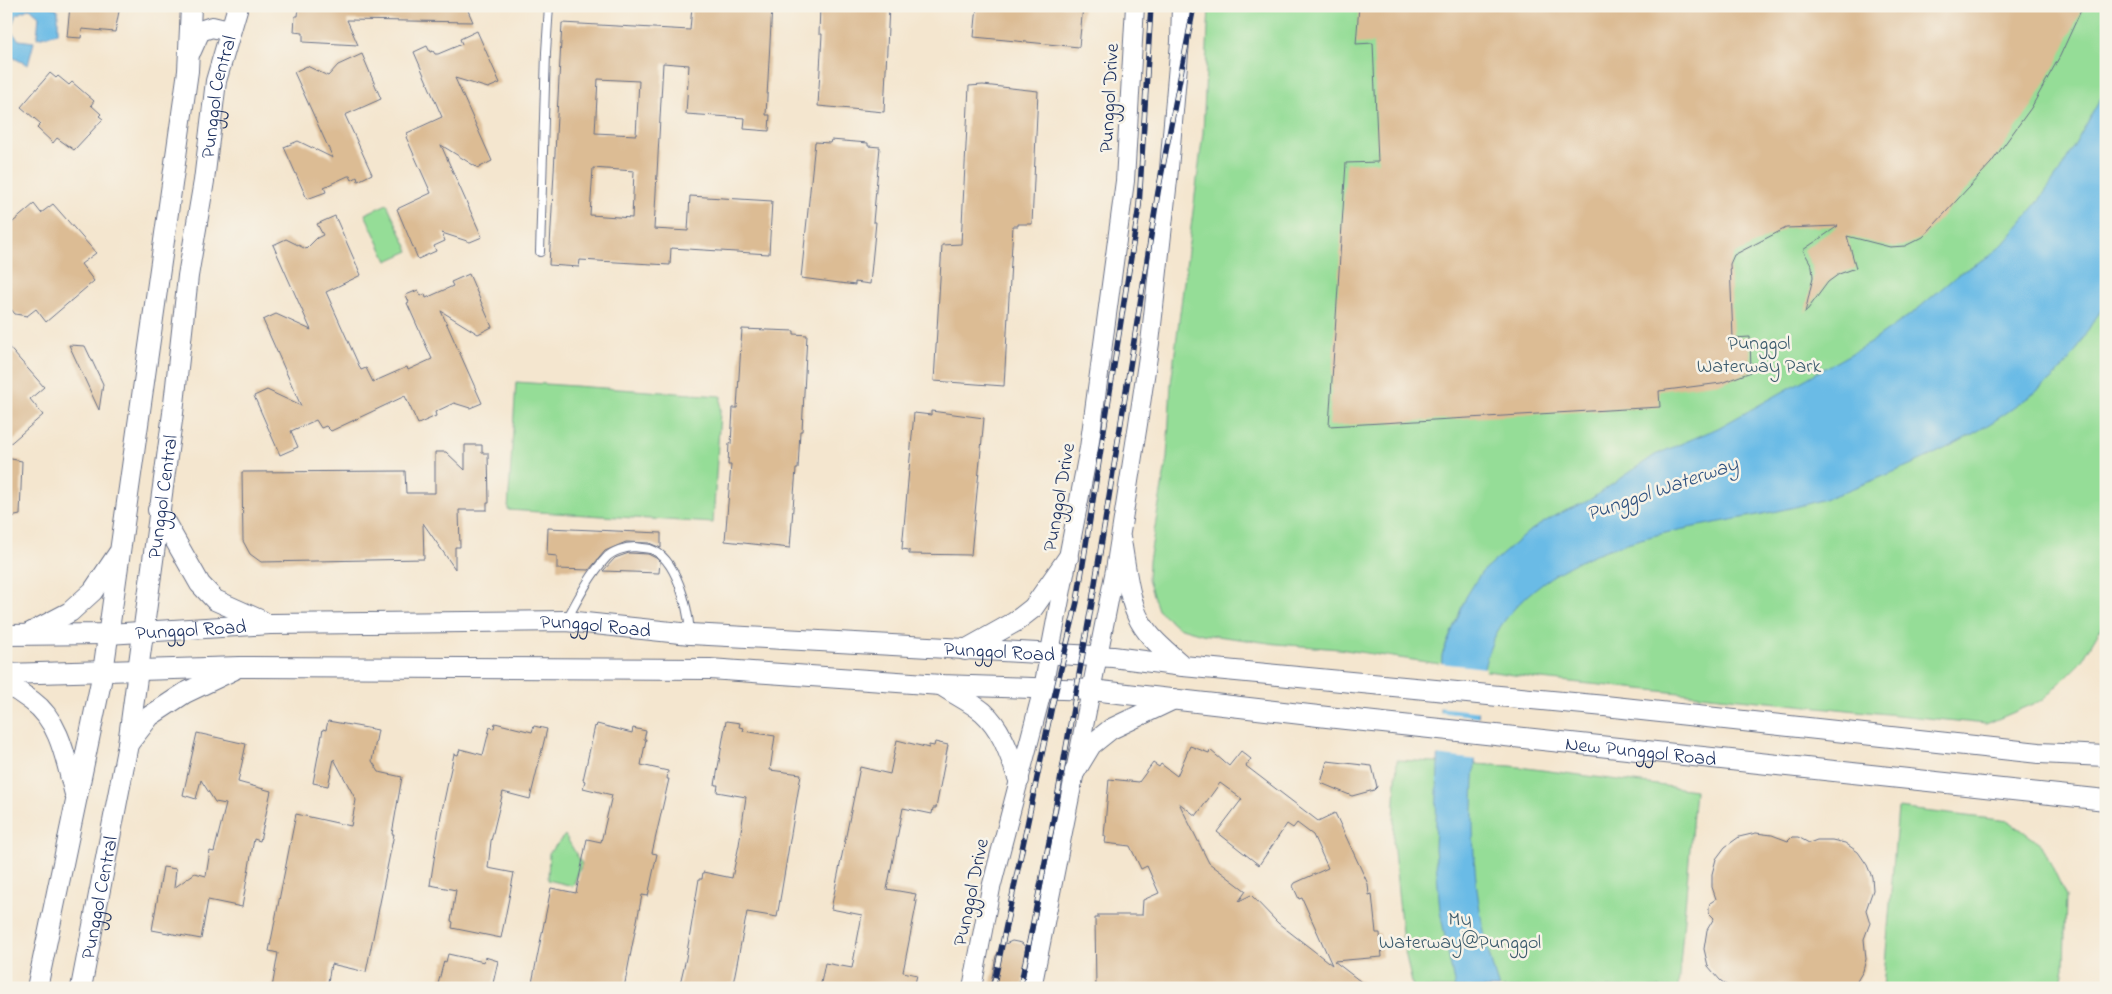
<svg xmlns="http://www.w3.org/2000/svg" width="2112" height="994" font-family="'Indie Flower',sans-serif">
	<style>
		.green { fill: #95dd97; stroke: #58867a }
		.water { fill: #6bbbe6; stroke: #4375a2 }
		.pier { fill: #f4e6cf }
		.building { fill: #dcbc94; fill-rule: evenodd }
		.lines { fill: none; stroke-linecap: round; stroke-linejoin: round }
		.service-casing { stroke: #676f86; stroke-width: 10 }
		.tertiary-casing { stroke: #676f86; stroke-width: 20 }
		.secondary-casing { stroke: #676f86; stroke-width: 22 }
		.service { stroke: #fff; stroke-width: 8 }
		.tertiary { stroke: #fff; stroke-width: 18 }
		.secondary { stroke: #fff; stroke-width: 20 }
		.rail-casing { stroke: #1b2f5e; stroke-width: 5.5 }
		.rail { stroke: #f7f3e8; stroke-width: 4; stroke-dasharray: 11; stroke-linecap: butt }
		.labels { text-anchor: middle; stroke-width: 5; stroke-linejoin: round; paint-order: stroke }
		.street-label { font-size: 20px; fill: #1b2f5e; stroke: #f7f3e8 }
		.park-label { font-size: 20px; fill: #3a5a6c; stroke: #f7f3e8 }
		.water-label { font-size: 21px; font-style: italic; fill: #2f5280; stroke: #f7f3e8 }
	</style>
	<rect width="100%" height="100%" fill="#f7f3e8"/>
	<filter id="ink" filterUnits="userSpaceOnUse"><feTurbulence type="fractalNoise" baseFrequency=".02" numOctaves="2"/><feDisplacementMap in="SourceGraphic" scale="10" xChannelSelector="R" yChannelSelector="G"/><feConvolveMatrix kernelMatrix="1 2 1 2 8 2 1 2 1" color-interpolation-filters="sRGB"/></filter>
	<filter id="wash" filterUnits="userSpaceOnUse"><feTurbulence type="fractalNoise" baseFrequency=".0096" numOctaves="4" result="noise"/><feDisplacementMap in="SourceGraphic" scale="20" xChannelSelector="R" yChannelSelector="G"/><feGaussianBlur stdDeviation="1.12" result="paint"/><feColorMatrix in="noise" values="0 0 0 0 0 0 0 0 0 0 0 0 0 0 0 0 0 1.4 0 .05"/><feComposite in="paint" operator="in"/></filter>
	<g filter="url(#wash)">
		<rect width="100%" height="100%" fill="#f4e6cf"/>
		<!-- green -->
		<path class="green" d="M1209 6H2106V619L2081 662 2043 700 1986 724 1541 679 1339 649 1277 644 1202 634 1178 627 1158 610 1148 580 1149 561 1167 458 1171 383 1203 133Z
			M387 204 409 251 387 261 365 214Z
			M516 382 721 396 713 523 508 510Z
			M1397 760 1511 766 1695 790 1678 988H1413L1403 943 1393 841Z
			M1898 808 2009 821 2042 845 2066 896 2064 968 2060 988H1883Z
			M565 835 582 864 573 886 548 880 549 853Z"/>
		<!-- water -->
		<path class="water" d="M6 6H50L58 10V33L37 38 39 16 30 8 16 15 10 30 19 40 34 42 28 65 6 54Z
			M2106 89C2106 143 2106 197 2106 251 2106 263 2109 293 2106 303 2103 310 2095 318 2091 325 2083 337 2077 352 2067 363 2055 378 2039 390 2023 401 1976 436 1929 458 1874 480 1854 487 1834 497 1814 502 1712 531 1574 528 1505 620 1477 657 1480 706 1476 751 1469 833 1473 909 1499 988H1455L1440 911 1435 848 1442 655 1466 597 1481 573 1528 532 1556 515 1588 501 1655 455 1718 428 1870 343 1914 312 1960 273 1990 256 2004 243 2035 206 2060 171Z"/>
		<!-- pier -->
		<path class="pier" d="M1439 663 1486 668 1482 712 1437 707Z
			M1437 712 1482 717 1478 760 1435 755Z"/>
		<g id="blocks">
			<!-- building -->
			<path class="building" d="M70 6H120L115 32 82 29 81 38 67 37Z
				M299 6H466L473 22 347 20 358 45 303 42V33L294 32 295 16H298Z
				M692 6H772L766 115H770L769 131 744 129 745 118 686 114 689 65 663 63 654 229 688 231 690 196 772 201 769 254 671 248 670 265 580 260 579 267 549 265 562 23 690 30ZM598 79 639 81 636 135 595 133ZM593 168 634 171 632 218 590 215Z
				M820 6H889L884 112 818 106 822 34H819Z
				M977 6H1083L1079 47 974 37Z
				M1359 6H2083L2060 56 2031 108 1991 163 1923 237 1905 246 1890 247 1847 236 1856 268 1839 274 1828 282 1805 313 1813 277 1812 266 1803 250 1838 226 1786 228 1734 255 1730 264 1733 338 1750 337 1751 372 1721 383 1659 391 1660 407 1329 426 1346 163 1378 162 1373 43 1356 44Z
				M477 31 500 83 488 88 455 78 492 161 478 168 441 145 482 237 470 242 442 233 445 241 434 246 436 251 418 259 397 209 431 193 406 137 408 136 407 133 442 117 414 52 427 46 430 52 433 51 435 54H438L462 44 460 39Z
				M362 54 381 99 345 115 372 174 358 181 357 177 352 180 350 176H348L324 187 326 192 307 199 284 147 298 141 333 158 294 72 307 66 328 76 338 65Z
				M50 73 56 78 58 76 69 85 72 82 94 101 91 105 101 114 99 116 103 119 74 150 57 138 53 143 37 128 41 124 21 107Z
				M983 85 1038 91 1032 224H1018V226H1013L1004 386 934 381 942 245 961 244 969 86Z
				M831 140 868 143V146L880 147 873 222H876L870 284 855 282V285L801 278 815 142 830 143Z
				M34 204 41 213 53 204 96 253 81 264 94 281 46 322 36 309 27 316 15 314 6 303V228Z
				M335 216 361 275 326 292 361 370 366 368 373 382 407 367 408 370 432 359 407 303 409 302 406 295 418 290 421 296 425 294 426 298 453 286 451 282 469 274 492 327 478 334 441 311 482 403 470 408 454 403 435 412 436 416 418 424 405 396 331 431 326 426 321 428 316 420 291 431 298 447 280 455 254 396 267 390 301 406 263 320 276 314 311 330 273 245 286 239 306 249 317 238 323 235 317 224Z
				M742 329 794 331V334L807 335 802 431H800L798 469H796L790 548 725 541 731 465H728L729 443 731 444 733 408H737Z
				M6 344 44 387 30 399 43 415 6 447Z
				M69 345 85 346 103 384 99 410Z
				M931 411 984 418 971 555 909 554V550L902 549 914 413 931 415Z
				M465 445H482V453H488L489 503H487V510H459L460 547H455V569L423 523 424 559 261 562 250 554 243 541 242 472 405 471 406 493H435V452H446L465 470Z
				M6 458 22 461 20 515 6 518Z
				M548 528 661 533V548L649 543 626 542 605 551 589 570 557 569V556L547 555Z
				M629 553 648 554 656 558 660 562 659 573 603 571 615 558Z
				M328 721 378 730 372 761 379 772 402 777 392 834H394L366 972 331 964 327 988H272L278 953 269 951 296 814 351 826 356 800 334 759 328 786 313 783 323 729 326 730Z
				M726 721 740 723 739 727 744 728 743 731 775 736 770 770 801 774 781 894 777 917 747 912 733 984 728 983 727 988H679L686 958 699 879H702L703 872 732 878 739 845 746 797 717 792 718 785H715Z
				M495 723 532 732 534 726 547 729 530 799 503 792 491 841 488 868 514 873 501 938 452 928 453 922 451 921 456 890 430 885 441 815 454 754 458 755 460 749 483 755 490 727 494 728Z
				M597 724 632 733 633 728 646 731 644 739H646L641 765 668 771 667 779H669L652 853 657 854 648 896 642 895 624 988H531L551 888 576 893 587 839 601 842 612 795 583 788 585 781 583 780 595 726 596 727Z
				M197 733 246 744 238 782 271 791 260 841 254 839 242 907 208 900 201 939 152 930 163 867 176 869 174 888 195 873 206 876 210 851 214 852 226 804 215 802 201 780 196 799 183 795Z
				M897 740 929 748V745L934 746 935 742 948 745 936 808H933L932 814 903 808 887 889 916 894 914 901H917L903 972 917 975 914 988H820L825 963 852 968 862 915 831 909 860 767 890 774Z
				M1190 746 1209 753 1210 750 1229 766 1241 751 1251 759 1246 766 1318 821 1335 813 1368 884 1369 895 1372 894 1376 933H1380L1382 957 1334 961 1369 988H1096L1095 918H1098V915H1142L1143 900 1159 893 1147 866 1141 869 1130 846 1105 843 1106 836H1104L1109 779 1139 782 1153 763 1159 767 1161 764 1177 776ZM1220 783 1242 799 1217 832 1259 865 1287 824 1293 828 1297 823 1313 835 1328 868 1295 883 1293 886 1299 899 1302 898 1332 965 1278 923 1251 895 1239 901 1246 891 1209 863 1179 803 1196 816Z
				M1327 761 1372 766 1377 787 1374 790 1352 796 1321 783Z
				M1756 833 1772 835 1788 841 1792 837H1798L1809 843 1817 840H1832L1845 843 1858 852 1867 865 1872 877 1873 890 1866 910 1870 923 1864 939 1866 959 1863 971 1856 983 1850 988H1730L1720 980 1708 966 1704 949 1707 930 1714 918 1709 913V907L1710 903 1716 899 1712 887V874L1716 859 1725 847 1739 837Z
				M1012 941 1022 943 1028 951 1022 988H990L996 956 1003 945Z
				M448 954 484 962 485 957 498 961 492 988H437L444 961 446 962Z"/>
		</g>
	</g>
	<g filter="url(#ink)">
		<use href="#blocks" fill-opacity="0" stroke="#676f86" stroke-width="1"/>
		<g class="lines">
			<!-- service casing -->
			<g class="service-casing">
				<path id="service" d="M540 252 546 52 549 6
					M567 619C578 599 590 575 606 558 612 551 626 547 635 547 640 548 645 548 650 549 677 557 688 609 690 632"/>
			</g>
			<!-- tertiary casing -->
			<g class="tertiary-casing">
				<path id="tertiary" d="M972 988 991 888 1043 688 1089 448 1125 181 1135 6
					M1032 988 1115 570 1138 424 1150 343 1168 180 1180 42 1181 6"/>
			</g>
			<!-- secondary casing -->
			<g class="secondary-casing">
				<g id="secondary">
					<path d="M191 51 200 31 212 27 229 31"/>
					<path d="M158 510 200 584 215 600 262 621"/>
					<path d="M1121 541C1125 563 1129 602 1140 621 1150 639 1168 653 1183 666"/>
					<path d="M30 633 70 612 93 591 118 554"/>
					<path id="s1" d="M6 635 108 634 270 624 566 621 690 634 1113 657 1183 666 1605 706 2039 753 2106 756"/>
					<path d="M965 650 1015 622 1033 608 1068 558"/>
					<path id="s2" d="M6 674 240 667 710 669 941 685 1092 690 1327 717 2106 800"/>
					<path d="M6 684C15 689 24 695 32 701 61 722 66 762 75 794"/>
					<path d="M941 685C954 694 971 702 983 712 1003 730 1010 756 1019 780"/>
					<path d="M128 744 150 716 185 693 233 670"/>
					<path d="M1074 773 1091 745 1111 729 1174 699"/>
					<path d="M37 988 103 672 188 71 191 6"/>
					<path id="s3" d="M81 988 128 744 173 413 188 276 204 181 216 81 238 6"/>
				</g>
			</g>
			<!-- service -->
			<use href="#service" class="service"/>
			<!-- tertiary -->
			<use href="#tertiary" class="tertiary"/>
			<!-- secondary -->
			<use href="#secondary" class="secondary"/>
			<!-- rail casing -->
			<g class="rail-casing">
				<path id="rail" d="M993 988 1052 706 1077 602 1139 206 1151 6
					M1020 988 1052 827 1092 602 1158 192 1194 6"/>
			</g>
			<!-- rail -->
			<use href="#rail" class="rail"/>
		</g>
	</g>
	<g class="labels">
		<!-- street labels -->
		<g class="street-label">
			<text dy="7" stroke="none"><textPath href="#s3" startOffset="902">Punggol Central</textPath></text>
			<text transform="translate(1108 98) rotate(-87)" y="7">Punggol Drive</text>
			<text dy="7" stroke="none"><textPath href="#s3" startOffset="498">Punggol Central</textPath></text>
			<text transform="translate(1058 497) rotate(-80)" y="7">Punggol Drive</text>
			<text dy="7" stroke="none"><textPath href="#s1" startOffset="590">Punggol Road</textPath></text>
			<text dy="7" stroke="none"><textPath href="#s1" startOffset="185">Punggol Road</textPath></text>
			<text dy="7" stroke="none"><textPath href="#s1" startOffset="995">Punggol Road</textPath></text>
			<text dy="7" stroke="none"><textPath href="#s2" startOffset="1639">New Punggol Road</textPath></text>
			<text transform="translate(970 892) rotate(-78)" y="7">Punggol Drive</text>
			<text dy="7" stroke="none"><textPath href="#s3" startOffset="92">Punggol Central</textPath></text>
		</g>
		<!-- park labels -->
		<g class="park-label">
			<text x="1759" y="349">Punggol<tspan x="1759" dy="23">Waterway Park</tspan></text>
			<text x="1460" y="925">My<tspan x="1460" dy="23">Waterway@Punggol</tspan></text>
		</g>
		<!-- water labels -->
		<g class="water-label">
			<text transform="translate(1662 488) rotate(-19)" y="7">Punggol Waterway</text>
		</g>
	</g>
	<!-- margin -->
	<rect width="2112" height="994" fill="none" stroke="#f7f3e8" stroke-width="25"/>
</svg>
